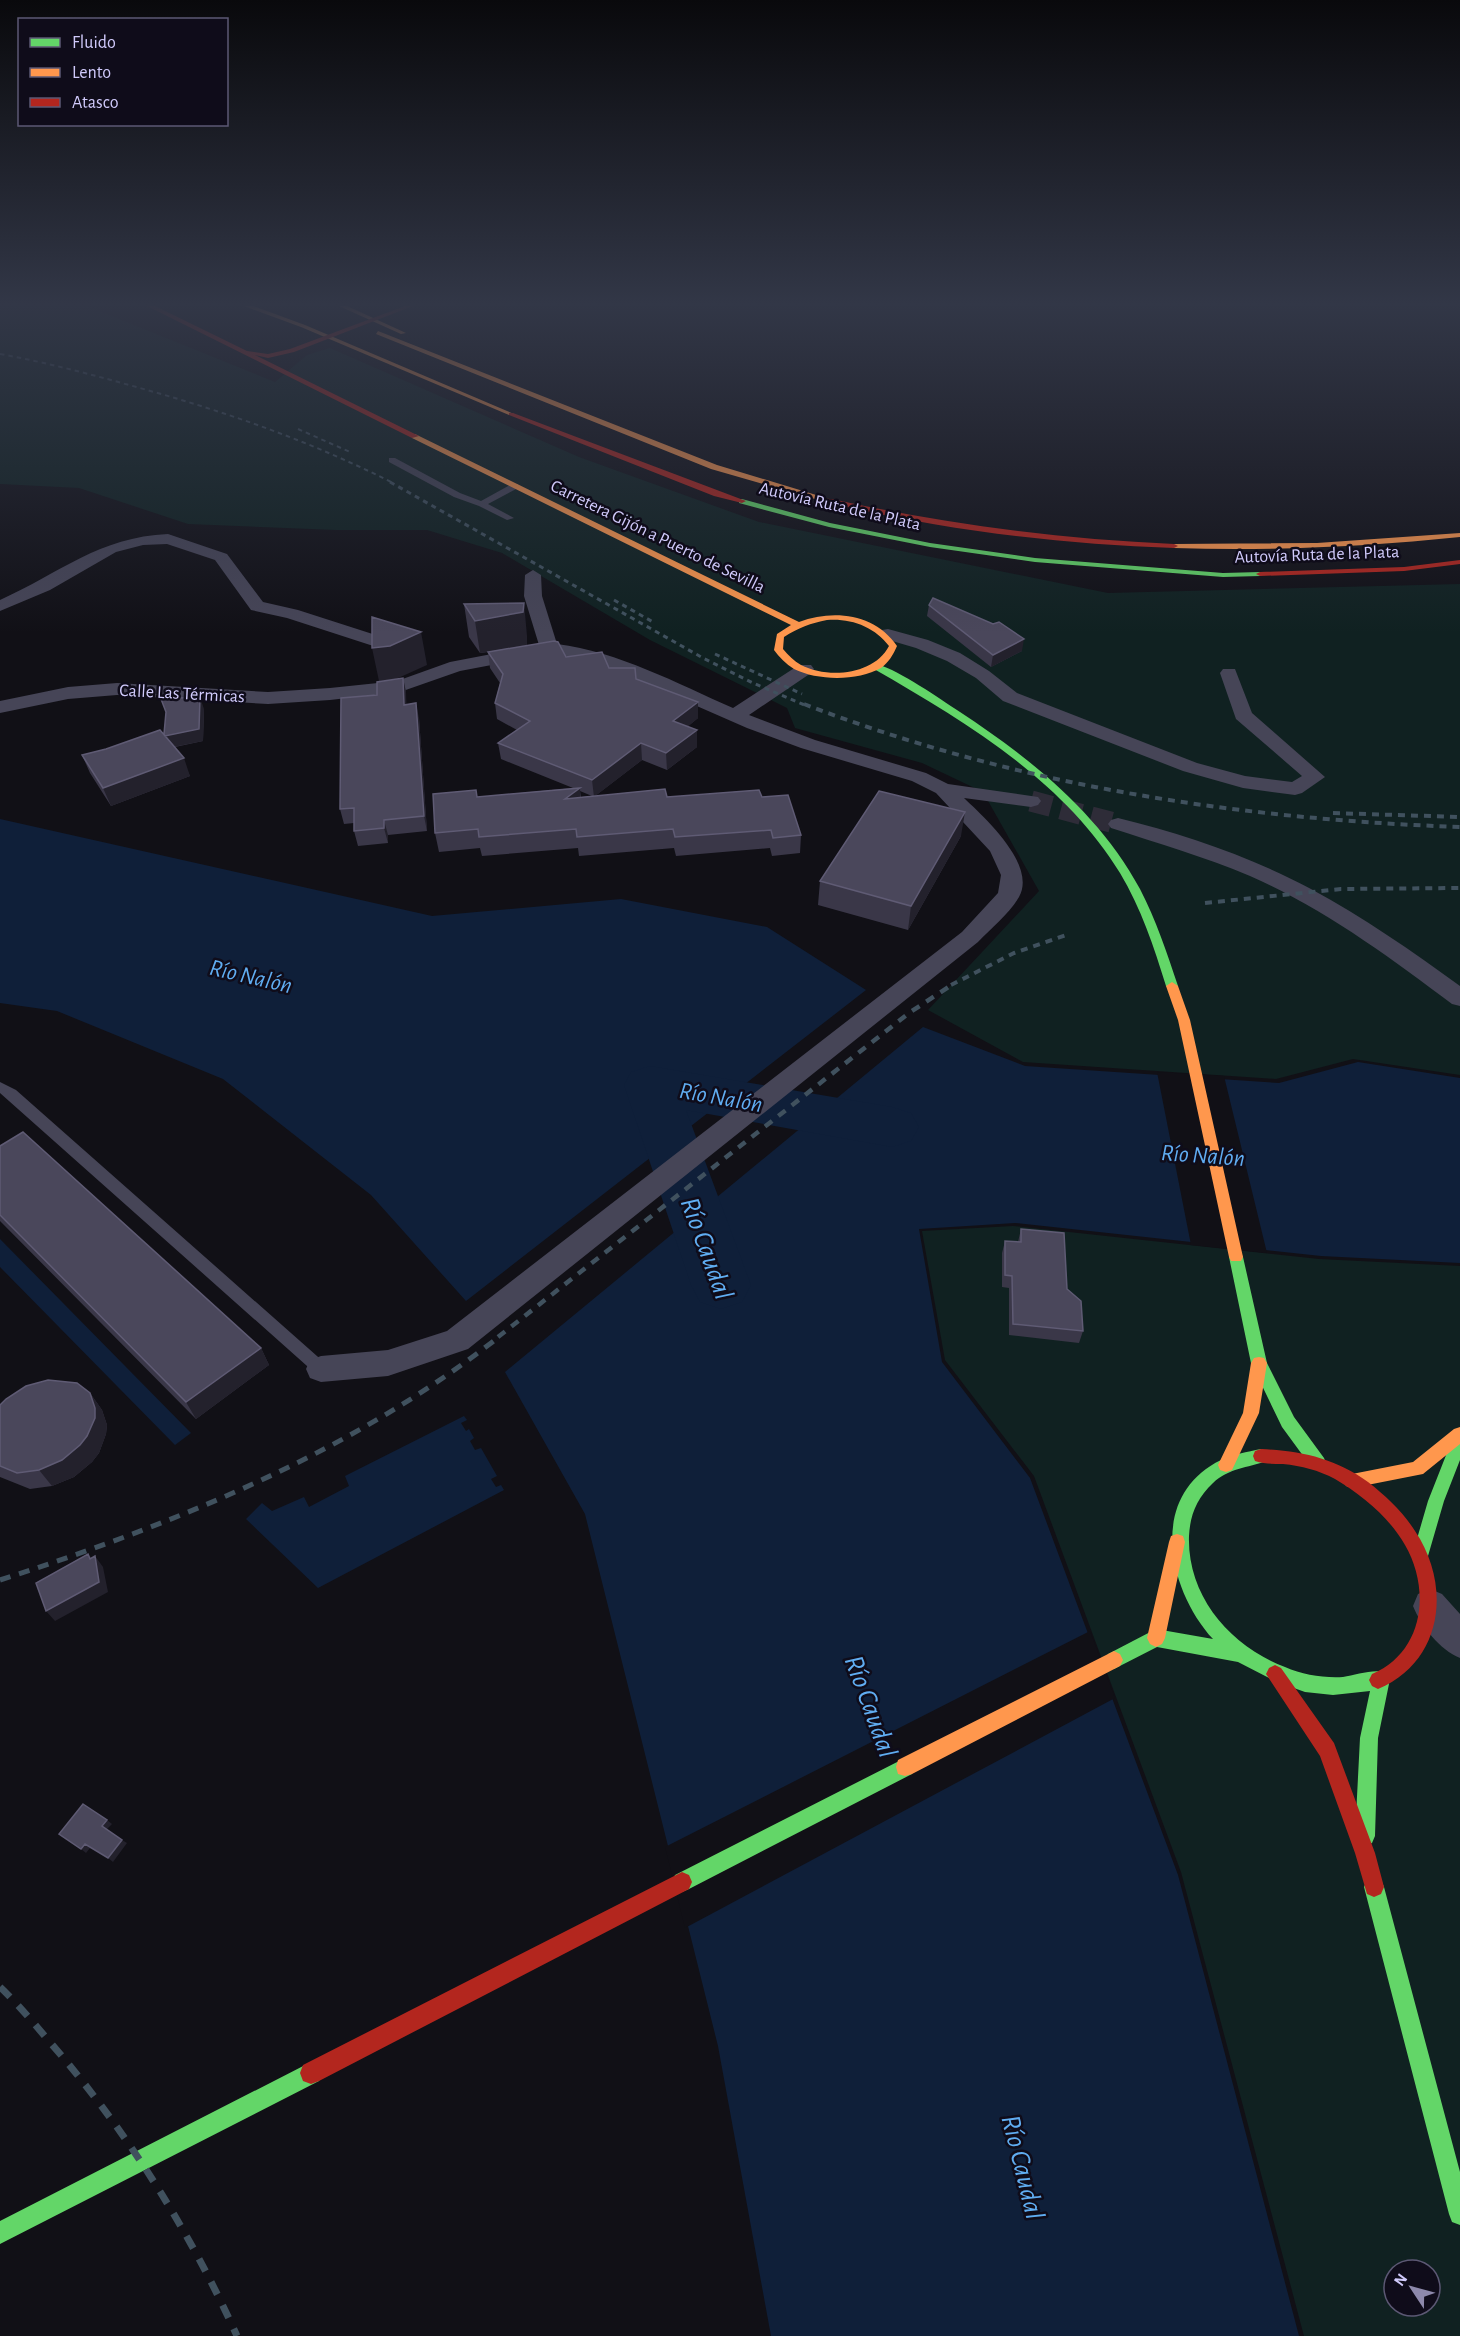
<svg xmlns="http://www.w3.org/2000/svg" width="1460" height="2336" font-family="'Alegreya Sans',sans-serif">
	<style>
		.green { fill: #102121; fill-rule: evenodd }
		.water { fill: #0f1f39 }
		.pier { fill: #111016 }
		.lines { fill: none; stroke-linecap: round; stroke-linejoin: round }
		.river { fill: #0f1f39; fill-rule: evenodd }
		.street-tunnel { stroke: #2e2c38; stroke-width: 21; stroke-dasharray: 21 10; stroke-linecap: butt }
		.lane { fill: #464557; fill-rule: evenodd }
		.street { fill: #464557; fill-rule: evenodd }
		.fast { fill: #63d668; fill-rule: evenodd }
		.slow { fill: #ff974d; fill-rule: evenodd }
		.jam { fill: #b3261e; fill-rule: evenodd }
		.rail-far5 { stroke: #40515e; stroke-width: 2; stroke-dasharray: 4.5 4; stroke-linecap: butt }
		.rail-far4 { stroke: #40515e; stroke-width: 3; stroke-dasharray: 5 4.5; stroke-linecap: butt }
		.rail-far3 { stroke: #40515e; stroke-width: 4; stroke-dasharray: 7 6; stroke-linecap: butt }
		.rail-far2 { stroke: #40515e; stroke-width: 4.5; stroke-dasharray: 9 8; stroke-linecap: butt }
		.rail-far1 { stroke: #40515e; stroke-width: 5; stroke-dasharray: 11 9; stroke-linecap: butt }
		.rail { stroke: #40515e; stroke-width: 7; stroke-dasharray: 14 12; stroke-linecap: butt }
		.wall { fill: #3a3748; fill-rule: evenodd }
		.shaded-wall { fill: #23212c }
		.building { fill: #4a475b; stroke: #5f5b74; stroke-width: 1.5 }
		.labels { text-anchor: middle; stroke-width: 5; stroke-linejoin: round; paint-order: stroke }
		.far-street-label { font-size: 18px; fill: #d0cafb; stroke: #0f0c1a }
		.water-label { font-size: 24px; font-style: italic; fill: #60adf2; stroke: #0f0c1a }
		.near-water-label { font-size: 28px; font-style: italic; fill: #60adf2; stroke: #0f0c1a }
	</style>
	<rect width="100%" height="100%" fill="#111016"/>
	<!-- green -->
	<path class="green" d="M0 306H87L275 382 307 355 330 348 579 457 759 522 1108 593 1460 584V1075L1353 1059 1276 1079 1023 1062 928 1010 1039 891 983 792 922 763 795 728 787 708 650 640 502 553 427 530H336L188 524 79 488 0 484Z
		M1013 1226 1319 1259 1460 1266V2336H1304L1181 1872 1034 1476 945 1360 922 1231ZM1394 2270H1430V2306H1394Z"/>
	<!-- water -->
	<path class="water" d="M0 819 432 916 621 899 767 927 866 990 466 1301 371 1195 223 1079 57 1011 0 1003Z
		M923 1027 1025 1066 1279 1083 1358 1062 1460 1078V1263L1321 1256 1015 1223 919 1229 942 1362 1030 1478 1178 1875 1299 2336H771L718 2046 585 1514 505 1372Z
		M0 1239 191 1433 175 1445 0 1267Z
		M464 1416 467 1420 461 1423 466 1431 469 1429 474 1438 470 1441 475 1450 481 1448 497 1476 491 1479 496 1487 501 1485 504 1490 318 1588 246 1519 262 1503 272 1511 304 1497 309 1507 349 1486 345 1476Z"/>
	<!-- pier -->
	<path class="pier" d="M1157 1072 1224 1076 1267 1253 1191 1245Z
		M1090 1631 1115 1698 685 1928 665 1847Z"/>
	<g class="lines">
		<!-- river -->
		<path class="river" d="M650 1066 892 1107 911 1113 919 1127 911 1141 892 1147 686 1110 751 1285 742 1302 721 1309 700 1302 691 1285 624 1085 631 1072Z"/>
		<!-- street-tunnel -->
		<path class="street-tunnel" d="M1031 801 1118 824"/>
		<!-- lane -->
		<path class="lane" d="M389 458H395L460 493 481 501 512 484H518V488L488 504 514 518 507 520 479 506 454 497 389 462Z
			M0 1082 16 1090 326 1364 329 1369 326 1374 321 1376 316 1374 0 1093Z"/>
		<!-- street -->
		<path class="street" d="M168 534 227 554 263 602 298 610 413 647 416 651 413 655H401L287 618 251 610 215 560 167 544 143 545 116 552 50 590 0 611V600C60 573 99 537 168 534Z
			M533 570 541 575 542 596 557 644C619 652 676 683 733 708L799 665H811L814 669 811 673 749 715 815 740 926 773 948 784 1038 797 1041 801 1038 805 1031 807 964 798C985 818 1037 865 1019 897 1009 914 991 928 978 942L468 1349 388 1376 321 1382 310 1378 306 1369 310 1360 321 1356 388 1350 447 1331 962 932 998 893 1001 875 990 851 936 793 912 781 801 748 747 728 610 668 581 658 549 654 460 671 400 692 330 700 268 704 117 695 68 699 0 713V701L68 687 117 683 268 692 330 688 397 681 450 662 539 645 524 596 525 575Z
			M888 629 928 640 960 653 989 671 1017 693 1197 763 1245 776 1292 782 1302 776 1236 719 1220 673 1223 669H1235L1252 713 1325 777 1302 793 1295 795 1243 788 1183 771 1003 701 976 678 947 661 916 648 882 638 879 634 882 630Z
			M1118 818C1184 834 1251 857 1311 889 1363 917 1412 951 1460 986V1006L1452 1004C1388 956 1323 908 1250 876 1205 857 1157 843 1111 828L1108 824 1111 820Z
			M1430 1589 1442 1594 1460 1614V1658C1440 1650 1421 1626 1413 1606L1418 1594Z"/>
		<!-- fast -->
		<path class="fast" d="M742 499 830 523 930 543 1035 558 1223 573 1260 572 1264 574 1260 576 1223 577 1035 562 930 547 829 527 739 503V499Z
			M877 664C902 672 937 697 960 712 1030 758 1099 813 1140 889 1156 920 1167 953 1178 986L1176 989 1172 990 1166 986C1154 947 1141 908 1120 873 1063 780 966 722 874 669L872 667Z
			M1236 1251 1241 1253 1243 1257 1267 1363 1294 1417 1324 1458 1326 1463 1324 1468 1318 1470 1312 1468 1282 1427 1251 1363 1229 1257 1231 1253Z
			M1460 1433V1460L1444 1501 1428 1556 1426 1562 1420 1564 1414 1562 1412 1556 1428 1501 1454 1435Z
			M1261 1449 1267 1451 1269 1456 1267 1461C1247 1468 1229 1468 1213 1483 1197 1498 1190 1515 1189 1536 1187 1596 1230 1646 1285 1667 1303 1675 1323 1678 1343 1677 1356 1675 1375 1668 1387 1673L1390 1679 1378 1738 1375 1836 1372 1843 1365 1846 1358 1843 1355 1836 1360 1738 1370 1691 1333 1695 1305 1692 1277 1682 1238 1662 1157 1647 1114 1669 1108 1666 1105 1660 1108 1654 1156 1629 1213 1639C1168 1590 1147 1496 1221 1460 1233 1454 1247 1452 1261 1449Z
			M905 1758 912 1760 914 1767 912 1774 689 1889 682 1892 675 1889 672 1882 675 1875Z
			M1374 1877 1381 1880 1384 1887 1460 2172V2225L1452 2222 1449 2214 1364 1887 1367 1880Z
			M311 2062 319 2065 322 2073 319 2081 0 2244V2221Z"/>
		<!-- slow -->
		<path class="slow" d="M244 306H253L305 325 514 414 509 415 301 327Z
			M339 306H347L406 333 401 334Z
			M378 331 717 465 836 501 829 503 711 469 376 334Z
			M415 434 799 622C834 609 875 614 897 646 893 655 889 662 881 668 858 681 818 681 794 669 786 664 779 657 774 650L777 634 791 625 412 438V434ZM827 620C851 618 875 627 889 646 874 675 828 679 801 665 794 661 788 655 783 649L784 637C798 628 811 623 827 620Z
			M1460 533V537C1365 547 1270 551 1174 548L1170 546 1174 544 1317 543Z
			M1172 982 1178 986 1190 1020 1243 1257 1241 1261H1231L1229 1257 1178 1020 1166 986Z
			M1259 1357 1264 1358 1267 1363 1259 1413 1232 1470 1226 1472 1220 1470 1218 1465 1243 1413 1251 1363 1254 1358Z
			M1460 1427V1444L1423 1474 1352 1488 1346 1486 1344 1481 1346 1476 1352 1474 1413 1462 1454 1429Z
			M1177 1534 1183 1536 1185 1542 1165 1638 1162 1644 1156 1647 1150 1644 1147 1638 1169 1542 1171 1536Z
			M1114 1651 1120 1654 1123 1660 1120 1666 912 1774 905 1776 898 1774 896 1767 898 1760Z"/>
		<!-- jam -->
		<path class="jam" d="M147 306H155L247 351 268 354 290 349 405 306H413L294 352 268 358 255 355 419 436 412 438Z
			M509 413H513L746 501 742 503 714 496 509 415Z
			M832 499C945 524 1058 539 1174 544L1178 546 1174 548C1058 544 943 530 829 503V499Z
			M1460 560V564L1404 571 1260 576 1256 574 1260 572 1404 567Z
			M1261 1449C1301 1451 1335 1458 1368 1482 1386 1496 1403 1512 1415 1531 1452 1586 1443 1662 1378 1689L1372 1686 1369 1680 1372 1674C1424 1652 1431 1590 1405 1545 1389 1517 1362 1495 1335 1479 1318 1470 1302 1466 1283 1464 1273 1464 1264 1464 1255 1461L1253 1456 1255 1451Z
			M1275 1665 1281 1668 1334 1743 1375 1853 1384 1887 1381 1894 1374 1897 1367 1894 1355 1853 1320 1756 1266 1674 1269 1668Z
			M682 1872 689 1875 692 1882 689 1889 319 2081 311 2084 303 2081 300 2073 303 2065Z"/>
		<!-- rail-far5 -->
		<path class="rail-far5" d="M0 354C44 362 86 373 129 385 221 410 308 440 393 483
			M298 429 350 452"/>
		<!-- rail-far4 -->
		<path class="rail-far4" d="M390 482 703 658 753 683 807 706
			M614 600 653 622
			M715 654 802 694"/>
		<!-- rail-far3 -->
		<path class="rail-far3" d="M804 704C1014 785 1236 819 1460 827
			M1333 813 1460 817
			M1205 903 1341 889 1460 888
			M951 985 1014 953 1069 934"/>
		<!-- rail-far2 -->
		<path class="rail-far2" d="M498 1337 909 1013 953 984"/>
		<!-- rail-far1 -->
		<path class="rail-far1" d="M0 1580C177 1523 353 1452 500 1336"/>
		<!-- rail -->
		<path class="rail" d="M0 1987C22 2008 41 2032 61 2055 133 2141 191 2234 237 2336"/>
	</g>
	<!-- wall -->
	<path class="wall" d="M464 604 527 636V645L505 649 566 657 609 668H635L636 679 698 718 687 727 697 747 667 770 642 760 595 796 762 797 801 835 800 853 772 856 770 848 676 856 674 848 579 856 578 848 482 856 480 848 439 852 435 833 477 797 573 788 501 759 498 743 517 730 497 719 495 703 500 683 490 668 488 652 480 653 469 637ZM580 791 592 796 581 797Z
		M929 605 1022 651 991 667 927 616Z
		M403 678 406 692V704L419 718 427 831 388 835V843L358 846 354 831V823L344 824 340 809Z
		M204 709 203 741 175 747 190 776 111 806 90 773 82 755 164 734Z
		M961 836 908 930 818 905 820 881Z
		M0 1146 261 1348 269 1365 196 1419 0 1221Z
		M1021 1229 1067 1289 1083 1331 1079 1343 1009 1335V1288L1002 1287V1253L1005 1241 1018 1242Z
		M90 1393 102 1410 107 1425 106 1434 99 1453 92 1462 74 1477 52 1486 30 1489 0 1477V1405Z"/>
	<!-- shaded-wall -->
	<path class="shaded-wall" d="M524 603 527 636V645L480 653 475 621Z
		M421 632 427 665 396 679 379 681 372 648Z
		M1024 639 1022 651 991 667 993 655Z
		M403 678 406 692 407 719 404 705Z
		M200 697 204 709 203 741 168 748 164 736Z
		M698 702V718L674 738 673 721Z
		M416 703 419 718 427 831 424 816Z
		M697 730V747L667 770 666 753Z
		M641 743 642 760 594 797 592 780Z
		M184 758 190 776 111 806 103 788Z
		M580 788 581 806 565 799Z
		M965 812 961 836 908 930 911 906Z
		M384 820 388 835V843L384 828Z
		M261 1348 269 1365 196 1419 186 1402Z
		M90 1393 102 1410 107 1425 106 1434 99 1453 92 1462 74 1477 52 1486 39 1470Z
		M88 1554 96 1563 95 1556 103 1567 108 1592 55 1621 46 1611 90 1559Z
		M107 1820 112 1824 106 1830 102 1826Z
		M122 1840 127 1843 113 1862 108 1858Z
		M85 1844 90 1848 86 1853 81 1849Z"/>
	<!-- building -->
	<path class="building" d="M933 598 993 624 999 622 1024 639 993 655 929 605Z
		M524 603 523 612 475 621 464 604Z
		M372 617 421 632 390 646 372 648Z
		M554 641 558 642 566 657 602 652 609 668H635L636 679 698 702 673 721 697 730 666 753 641 743 592 780 498 743 530 721 495 703 503 674 488 652Z
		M403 678 404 705 416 703 424 816 384 820V828L354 831V808L340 809 341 698 377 695V682Z
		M200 697 199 729 165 736 164 734 166 712 161 699Z
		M160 730 184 758 103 788 82 755 106 749Z
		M580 788 565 799 665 789 667 797 759 790 762 797 788 795 801 835 773 838 771 830 675 837 673 829 577 837 576 829 479 837 478 829 435 833 433 794 476 790 477 797Z
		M879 791 965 812 911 906 820 881Z
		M23 1132 261 1348 186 1402 0 1215V1146Z
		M1021 1229 1064 1233 1067 1289 1081 1301 1083 1331 1013 1324 1012 1276 1005 1275V1241L1021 1242Z
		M48 1380 77 1383 90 1393 95 1408V1418L87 1436 80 1445 62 1460 39 1470 17 1473 0 1466V1405L6 1399 26 1386Z
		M88 1554 90 1559 95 1556 99 1582 46 1611 36 1583Z
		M83 1804 107 1820 102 1826 122 1840 108 1858 85 1844 81 1849 59 1834Z"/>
	<!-- sky -->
	<linearGradient id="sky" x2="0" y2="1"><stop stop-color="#09090c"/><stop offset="0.48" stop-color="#323747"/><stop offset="1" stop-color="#323747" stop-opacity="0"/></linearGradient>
	<rect width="1460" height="633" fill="url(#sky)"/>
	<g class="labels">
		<!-- far-street labels -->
		<g class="far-street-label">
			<text transform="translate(840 506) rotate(13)" y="6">Autovía Ruta de la Plata</text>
			<text transform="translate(658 536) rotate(26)" y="6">Carretera Gijón a Puerto de Sevilla</text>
			<text transform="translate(1317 554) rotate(-2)" y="6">Autovía Ruta de la Plata</text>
			<text transform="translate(182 693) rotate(3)" y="6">Calle Las Térmicas</text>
		</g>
		<!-- water labels -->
		<g class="water-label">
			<text transform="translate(251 976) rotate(13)" y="8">Río Nalón</text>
			<text transform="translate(721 1097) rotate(10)" y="8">Río Nalón</text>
			<text transform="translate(1203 1155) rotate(4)" y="8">Río Nalón</text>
		</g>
		<!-- near-water labels -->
		<g class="near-water-label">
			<text transform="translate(708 1248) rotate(70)" y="10">Río Caudal</text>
			<text transform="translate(872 1706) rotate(70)" y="10">Río Caudal</text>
			<text transform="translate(1024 2167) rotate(76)" y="10">Río Caudal</text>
		</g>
	</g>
	<!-- legend -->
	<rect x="18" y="18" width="210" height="108" fill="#0f0c1a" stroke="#5c5874" stroke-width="1.5"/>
	<rect x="30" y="38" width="30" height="9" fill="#63d668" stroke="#5c5874" stroke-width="1.5"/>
	<text x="72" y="48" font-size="18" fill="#d0cafb">Fluido</text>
	<rect x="30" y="68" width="30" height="9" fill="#ff974d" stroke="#5c5874" stroke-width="1.5"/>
	<text x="72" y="78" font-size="18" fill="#d0cafb">Lento</text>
	<rect x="30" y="98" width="30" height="9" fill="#b3261e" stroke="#5c5874" stroke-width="1.5"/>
	<text x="72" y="108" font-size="18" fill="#d0cafb">Atasco</text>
	<!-- north arrow -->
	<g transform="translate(1412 2288) rotate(306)"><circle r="28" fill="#0f0c1a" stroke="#5c5874" stroke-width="1.5"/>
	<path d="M0-4.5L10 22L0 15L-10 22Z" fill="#8d89ab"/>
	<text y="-9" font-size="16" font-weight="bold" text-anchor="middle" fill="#d0cafb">N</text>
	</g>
</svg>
